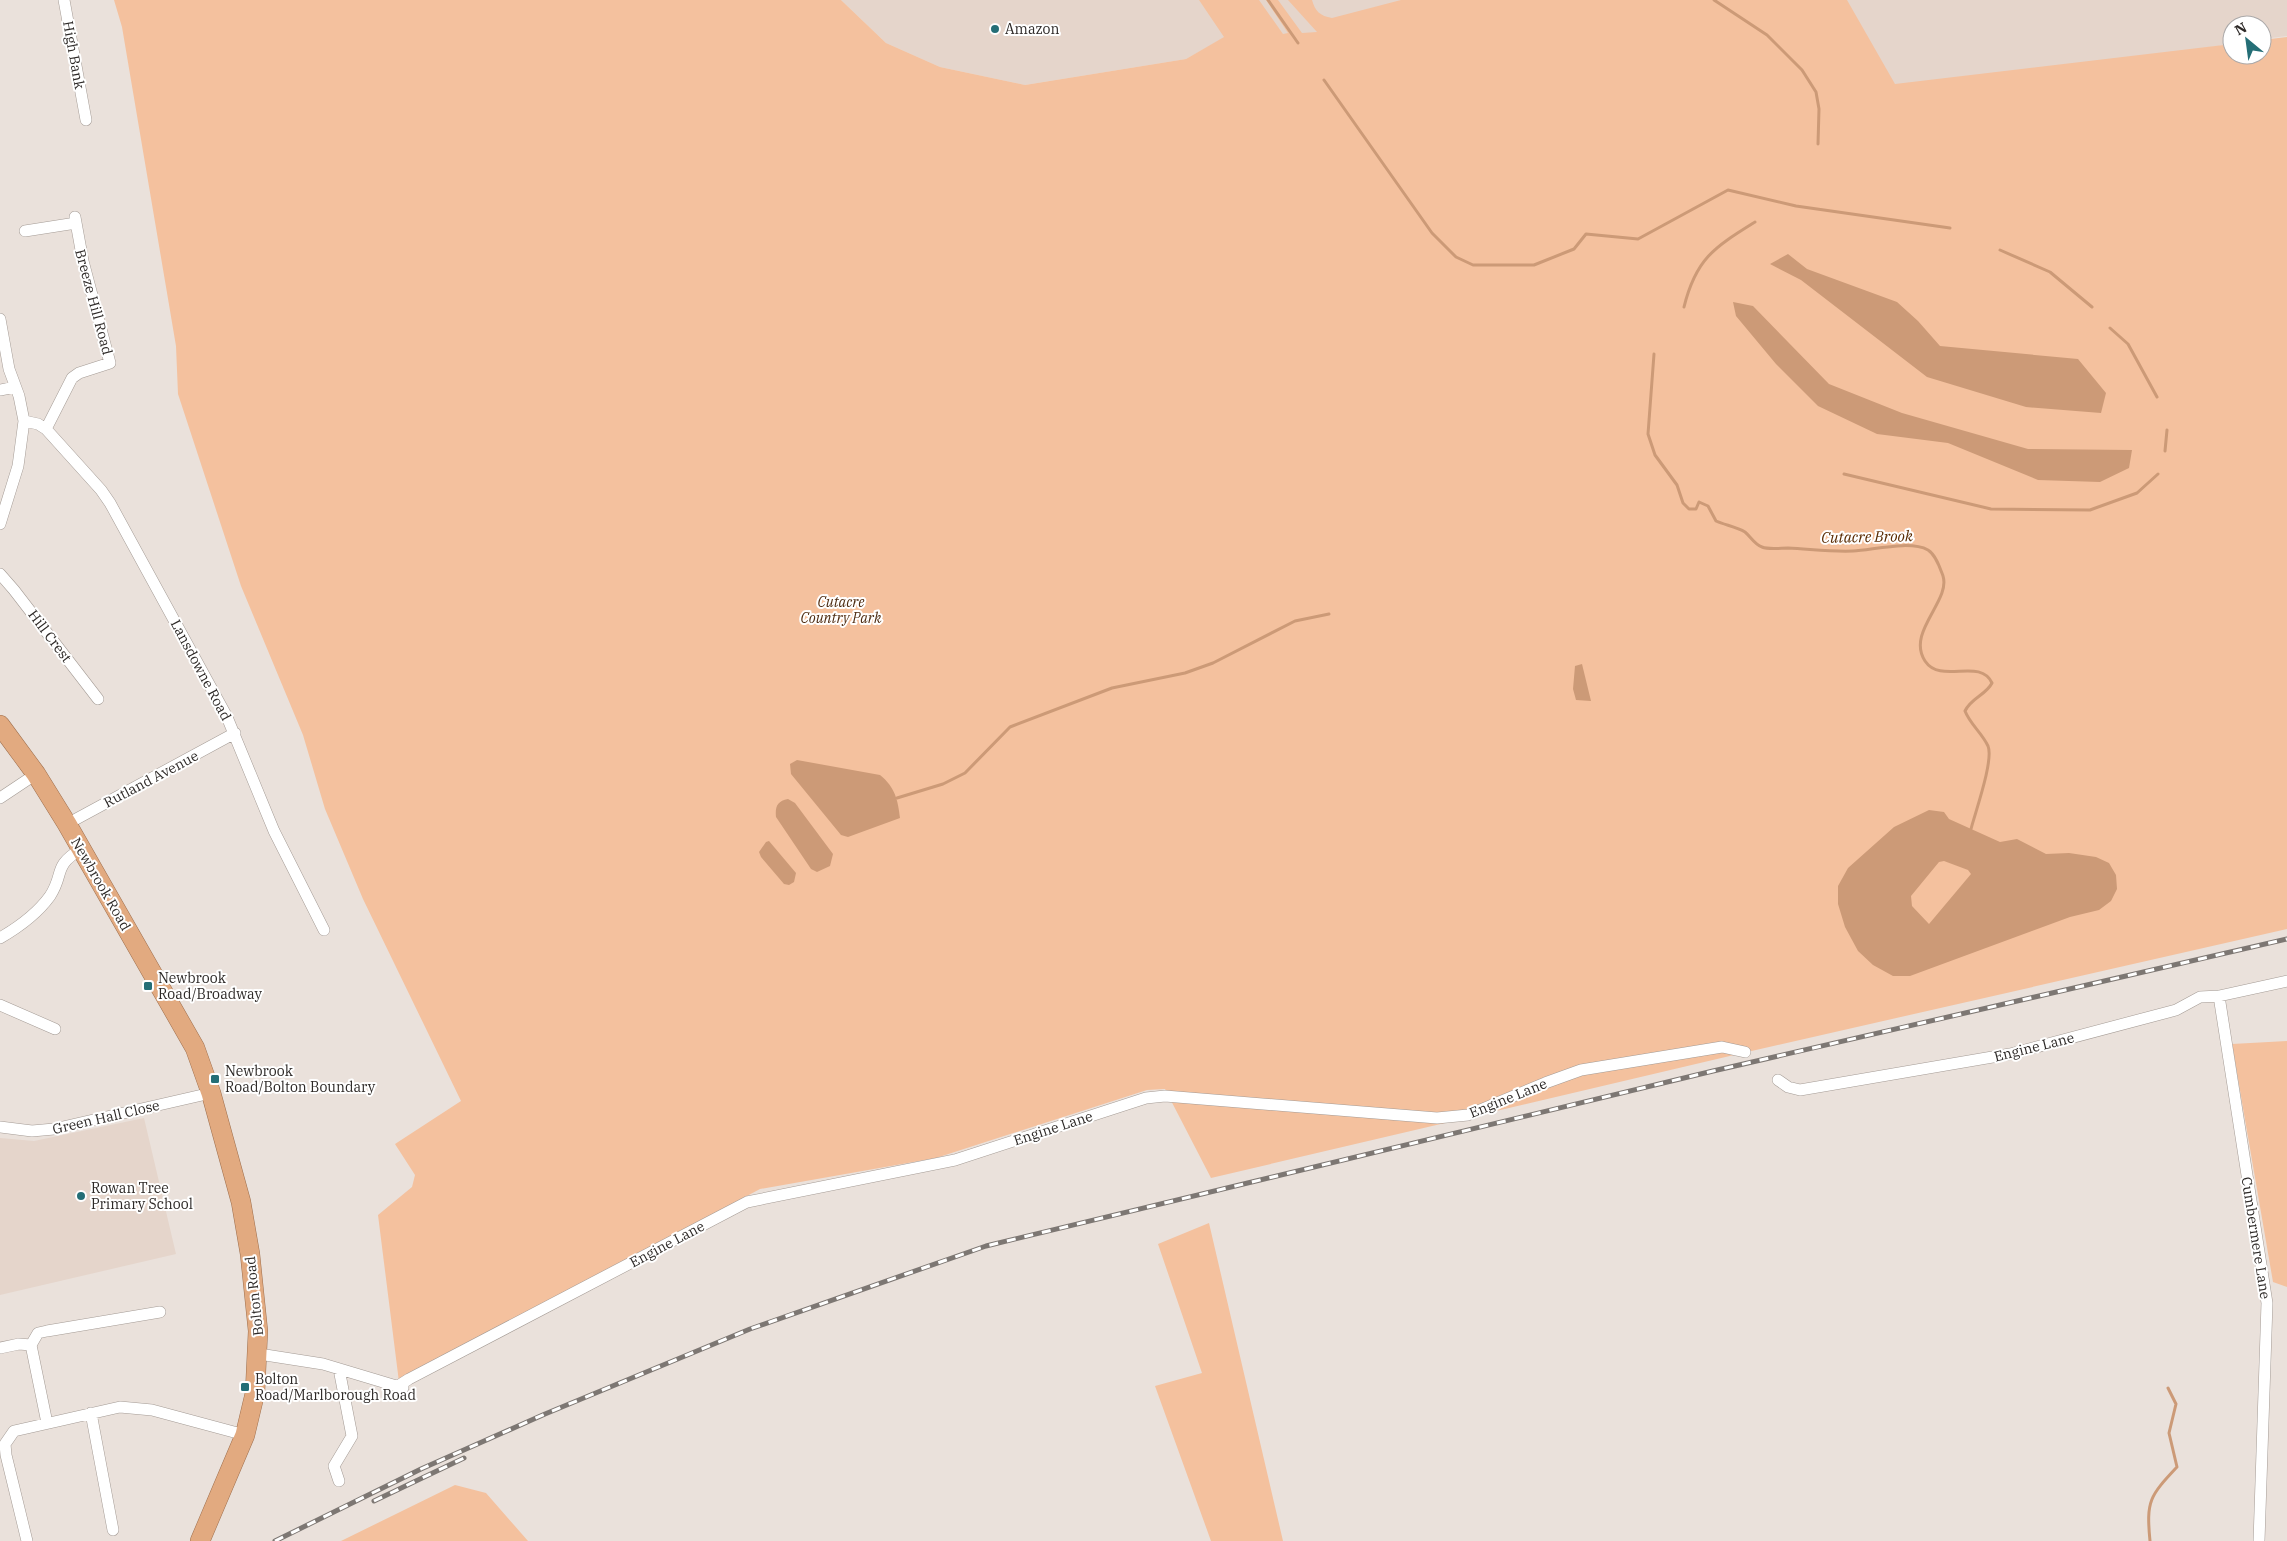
<svg xmlns="http://www.w3.org/2000/svg" width="2287" height="1541" font-family="'IBM Plex Serif',serif">
	<style>
		.built { fill: #e5d5cb }
		.green { fill: #f4c19e }
		.water { fill: #cc9a77; fill-rule: evenodd }
		.lines { fill: none; stroke-linecap: round; stroke-linejoin: round }
		.stream { stroke: #cc9a77; stroke-width: 3 }
		.minor-casing { stroke: #a49b95; stroke-width: 12 }
		.trunk-casing { stroke: #9e6f4d; stroke-width: 20 }
		.minor { stroke: #fff; stroke-width: 11 }
		.trunk { stroke: #e2aa80; stroke-width: 19 }
		.rail-casing { stroke: #7d7773; stroke-width: 5 }
		.rail { stroke: #fff; stroke-width: 3; stroke-dasharray: 9; stroke-linecap: butt }
		.poi-dot { fill: #246e76; stroke: #fff; stroke-width: 2 }
		.labels { text-anchor: middle; stroke-width: 4; stroke-linejoin: round; paint-order: stroke }
		.poi-label { font-size: 14px; fill: #2d2927; stroke: #fff; text-anchor: start }
		.street-label { font-size: 14px; fill: #2d2927; stroke: #fff }
		.park-label { font-size: 14px; font-style: italic; fill: #4d2b10; stroke: #fff }
		.water-label { font-size: 15px; font-style: italic; fill: #592a00; stroke: #fff }
	</style>
	<rect width="100%" height="100%" fill="#eae1db"/>
	<!-- built -->
	<path class="built" d="M841 0H1508L1318 33 1227 36 1186 59 1025 85 940 67 886 43Z
		M1814 0H2287V36L2262 39V25H2232V44L1881 95Z
		M144 1118 176 1254 0 1295V1138L34 1141Z"/>
	<!-- green -->
	<path class="green" d="M114 0H841L886 43 940 67 1025 85 1186 59 1224 37 1199 0H1259L1283 34 1288 33 1266 0H1278L1302 33 1317 32 1288 0H1312C1315 11 1320 16 1332 18L1401 0H1847L1895 84 2232 44V55H2262V40L2287 37V929L1734 1055 1211 1178 1165 1089 1147 1090 936 1158 760 1189 399 1382 378 1215 412 1187 415 1175 395 1144 461 1101 363 899 325 809 303 735 241 586 178 394 176 346 122 27Z
		M2287 1041V1287L2273 1282 2232 1044Z
		M1209 1223 1283 1541H1211L1155 1386 1202 1373 1158 1244Z
		M455 1485 486 1493 528 1541H341Z"/>
	<!-- water -->
	<path class="water" d="M1788 254 1807 269 1897 302 1918 321 1940 346 2078 359 2106 393 2101 413 2026 407 1927 377 1801 280 1770 264Z
		M1733 302 1753 306 1829 384 1902 413 2028 449 2132 450 2129 468 2100 482 2038 480 1948 443 1877 434 1818 406 1776 364 1736 316Z
		M1582 664 1591 701 1576 700 1573 689 1575 666Z
		M797 760 880 775C895 787 898 800 900 818L848 837 841 835 791 774 790 764Z
		M788 799 795 803 833 854 830 866 817 872 811 869 776 817C775 807 777 801 788 799Z
		M1929 810 1944 812 1949 819 2000 842 2017 839 2046 854 2069 853 2096 857 2109 863 2116 875 2117 889 2111 901 2099 910 2070 917 1910 976H1893L1873 965 1858 951 1845 927 1838 904V886L1848 868 1894 827ZM1944 861 1968 870 1971 874 1929 924 1912 906 1911 896 1939 862Z
		M769 841 796 873 794 882 789 885 784 884 761 857 759 852 766 842Z"/>
	<g class="lines">
		<!-- stream -->
		<path class="stream" d="M1268 0 1298 43
			M1714 0 1767 35 1802 70 1816 92 1819 109 1818 144
			M1324 80 1432 233 1456 257 1473 265H1534L1574 249 1586 234 1638 239 1728 190 1796 206 1950 228
			M2000 250 2050 272 2092 307
			M1684 307C1696 258 1715 247 1755 222
			M2110 328 2128 344 2157 397
			M1654 354 1648 434 1655 455 1677 485 1683 503 1689 509H1696L1699 502 1708 506 1716 521C1725 525 1737 527 1745 532 1750 536 1755 545 1762 547 1769 550 1781 548 1788 548 1810 549 1831 552 1853 551 1873 550 1910 540 1928 550 1936 555 1940 568 1943 576 1951 601 1906 632 1925 661 1941 685 1980 657 1992 683 1986 695 1971 698 1965 711 1970 724 1982 733 1988 746 1994 760 1975 813 1971 829
			M2165 451 2167 430
			M1844 474 1991 509 2090 510 2137 493 2158 474
			M897 798 943 784 965 773 1010 727 1112 688 1185 673 1213 663 1295 621 1329 614
			M2150 1541C2146 1500 2150 1496 2177 1467L2169 1433 2176 1404 2168 1388"/>
		<!-- minor casing -->
		<g class="minor-casing">
			<path id="minor" d="M64 0 86 120
				M25 231 76 223
				M0 319 9 369 19 396 24 421
				M0 390 15 387
				M46 429 101 490 110 503 227 717 274 831 324 930
				M0 524 18 466 24 421 38 424 46 429 72 378 79 373 110 363 83 261 75 217
				M0 574 14 590 98 699
				M0 798 36 774
				M67 824 235 733
				M0 938C19 927 37 914 50 896 65 873 52 867 81 849
				M2219 996 2267 1303 2259 1541
				M0 1005 55 1029
				M1778 1080 1788 1087 1800 1090 2010 1054 2176 1010 2200 997 2219 996 2287 981
				M0 1127 32 1131 54 1129 211 1093
				M31 1345 38 1333 47 1331 160 1312
				M31 1345 47 1423
				M0 1348 19 1344 31 1345
				M259 1354 323 1364 403 1388
				M398 1386 409 1379 747 1202 955 1160 1146 1098 1165 1096 1437 1118 1468 1115 1545 1083 1581 1070 1722 1047 1745 1052
				M91 1413 113 1530
				M339 1481 334 1466 352 1436 339 1369
				M27 1541 6 1455 5 1444 14 1431 120 1407 152 1410 245 1435"/>
		</g>
		<!-- trunk casing -->
		<g class="trunk-casing">
			<path id="trunk" d="M0 725 36 774 67 824 195 1048 211 1093 241 1202 250 1254 258 1331 255 1393 245 1435 200 1541"/>
		</g>
		<!-- minor -->
		<use href="#minor" class="minor"/>
		<!-- trunk -->
		<use href="#trunk" class="trunk"/>
		<!-- rail casing -->
		<g class="rail-casing">
			<path id="rail" d="M374 1501 464 1458
				M275 1541 421 1469 545 1414 750 1329 986 1246 1713 1071 2287 939"/>
		</g>
		<!-- rail -->
		<use href="#rail" class="rail"/>
	</g>
	<!-- markers -->
	<g class="poi-dot">
		<circle cx="995" cy="29" r="5"/>
		<rect x="143" y="981" width="10" height="10" rx="2.5"/>
		<rect x="210" y="1074" width="10" height="10" rx="2.5"/>
		<circle cx="81" cy="1196" r="5"/>
		<rect x="240" y="1382" width="10" height="10" rx="2.5"/>
	</g>
	<g class="labels">
		<!-- poi labels -->
		<g class="poi-label">
			<text x="1005" y="34">Amazon</text>
			<text x="158" y="983">Newbrook<tspan x="158" dy="16">Road/Broadway</tspan></text>
			<text x="225" y="1076">Newbrook<tspan x="225" dy="16">Road/Bolton Boundary</tspan></text>
			<text x="91" y="1193">Rowan Tree<tspan x="91" dy="16">Primary School</tspan></text>
			<text x="255" y="1384">Bolton<tspan x="255" dy="16">Road/Marlborough Road</tspan></text>
		</g>
		<!-- street labels -->
		<g class="street-label">
			<text transform="translate(74 55) rotate(80)" y="5">High Bank</text>
			<text transform="translate(94 302) rotate(75)" y="5">Breeze Hill Road</text>
			<text transform="translate(50 636) rotate(53)" y="5">Hill Crest</text>
			<text transform="translate(201 670) rotate(62)" y="5">Lansdowne Road</text>
			<text transform="translate(151 779) rotate(-28)" y="5">Rutland Avenue</text>
			<text transform="translate(101 884) rotate(60)" y="5">Newbrook Road</text>
			<text transform="translate(2034 1047) rotate(-14)" y="5">Engine Lane</text>
			<text transform="translate(1508 1098) rotate(-22)" y="5">Engine Lane</text>
			<text transform="translate(106 1117) rotate(-13)" y="5">Green Hall Close</text>
			<text transform="translate(1053 1128) rotate(-18)" y="5">Engine Lane</text>
			<text transform="translate(2256 1238) rotate(81)" y="5">Cumbermere Lane</text>
			<text transform="translate(667 1244) rotate(-28)" y="5">Engine Lane</text>
			<text transform="translate(254 1296) rotate(-96)" y="5">Bolton Road</text>
		</g>
		<!-- park labels -->
		<g class="park-label">
			<text x="841" y="607">Cutacre<tspan x="841" dy="16">Country Park</tspan></text>
		</g>
		<!-- water labels -->
		<g class="water-label">
			<text transform="translate(1867 537) rotate(-1)" y="5">Cutacre Brook</text>
		</g>
	</g>
	<!-- north arrow -->
	<g transform="translate(2247 40) rotate(331)"><circle r="24" fill="#ffffff" stroke="#aba9a9"/>
	<path d="M0-4L9 19L0 12L-9 19Z" fill="#246e76"/>
	<text y="-8" font-size="14" font-weight="bold" text-anchor="middle" fill="#2d2927">N</text>
	</g>
</svg>
